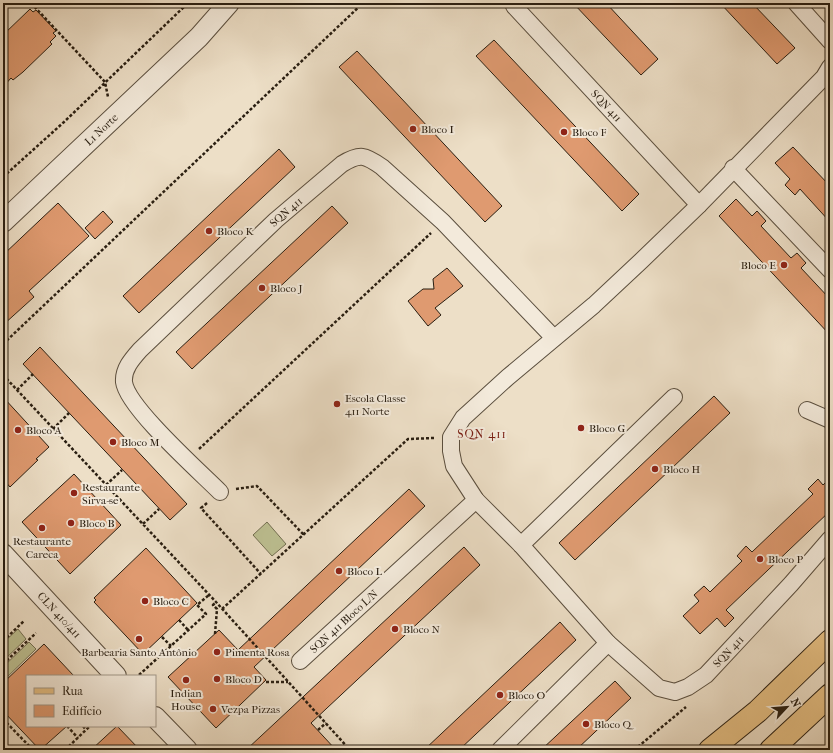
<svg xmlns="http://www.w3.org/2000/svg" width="833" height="753" font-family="'IM FELL French Canon',serif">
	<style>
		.green { fill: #bdc092; stroke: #736f52 }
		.building { fill: #df9a70; stroke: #291e11 }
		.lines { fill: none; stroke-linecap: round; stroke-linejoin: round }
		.minor-casing { stroke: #5a4e3e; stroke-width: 18 }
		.tertiary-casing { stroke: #5a4e3e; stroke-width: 22 }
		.primary-casing { stroke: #291e11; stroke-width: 24 }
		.path { stroke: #291e11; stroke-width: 2.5; stroke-dasharray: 3 2; stroke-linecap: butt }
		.minor { stroke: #f3eadb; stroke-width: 16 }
		.tertiary { stroke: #f3eadb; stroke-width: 20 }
		.primary { stroke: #e6c084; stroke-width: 22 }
		.poi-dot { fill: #8f2418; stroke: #f3eadb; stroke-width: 1.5 }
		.labels { text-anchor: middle; stroke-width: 4; stroke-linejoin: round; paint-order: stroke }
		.street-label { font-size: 11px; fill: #291e11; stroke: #f3eadb }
		.poi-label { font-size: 11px; fill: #291e11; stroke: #f3eadb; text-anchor: start }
		.neighbourhood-label { font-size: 12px; letter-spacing: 1px; fill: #7a1f14; stroke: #f3eadb }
	</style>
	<rect width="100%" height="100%" fill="#eddfc7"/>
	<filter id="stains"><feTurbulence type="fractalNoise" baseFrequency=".005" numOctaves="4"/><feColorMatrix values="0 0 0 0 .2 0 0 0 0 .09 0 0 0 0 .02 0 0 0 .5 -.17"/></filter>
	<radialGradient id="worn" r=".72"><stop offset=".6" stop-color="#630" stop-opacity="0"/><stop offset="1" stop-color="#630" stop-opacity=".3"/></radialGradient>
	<!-- green -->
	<path class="green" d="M267 522 286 544 272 556 253 535Z
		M18 629 26 639 3 661V643Z
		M29 642 36 649 3 681V667Z"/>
	<!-- building -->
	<path class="building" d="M573 3H606L658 59 641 75Z
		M720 3H752L795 48 777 64Z
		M30 9 33 12 36 10 56 31 53 33 56 36 50 42 52 44 23 72 13 80 11 78 3 87V35Z
		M494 40 639 194 622 211 476 56Z
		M357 51 502 206 485 222 339 67Z
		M793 147 830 186V222L800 189 795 195 785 185 790 179 775 163Z
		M279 149 295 167 139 313 123 296Z
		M736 199 752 216 757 211 766 221 761 226 791 258 797 253 806 263 801 268 830 299V335L719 216Z
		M58 203 89 236 29 291 34 297 3 325V255Z
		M332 206 348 223 192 369 176 352Z
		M103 211 113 222 95 239 85 228Z
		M447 268 463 286 435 308 441 315 428 326 408 301 423 289H434L433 279Z
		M40 347 187 504 170 520 23 364Z
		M714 396 730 413 575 560 559 543Z
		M3 397 49 447 36 459 38 460 10 487 3 479Z
		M74 474 121 525 70 574 22 522Z
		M830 478V511L726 610 734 618 725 627 717 618 700 634 683 616 699 601 694 595 704 586 710 592 742 561 737 556 746 546 752 552 813 494 808 489 818 479 823 485Z
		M409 489 425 506 254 667 266 680 216 728 168 677 219 630 238 650Z
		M464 547 480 565 311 723 336 750H246Z
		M146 548 197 603 143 654 94 602 96 600 94 598Z
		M560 622 576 640 459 750H424Z
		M44 644 74 676H27V726H67L40 750 3 711V683Z
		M615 681 631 698 576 750H541Z
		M117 726 140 750H91Z"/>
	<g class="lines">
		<!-- minor casing -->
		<g class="minor-casing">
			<g id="minor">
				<path d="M796 3 830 41"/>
				<path id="s1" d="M514 6 699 205"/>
				<path id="s2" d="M830 67 824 77 699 205 641 261 594 305 508 377 463 418 451 437V451L454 466 476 500 521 545 608 643 659 688 675 692 688 687 706 675 791 584 830 539"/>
				<path d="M733 168 830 270"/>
				<path d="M807 410 830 420"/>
				<path id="s3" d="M220 492C199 471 127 407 124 382 123 369 132 359 140 350L276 220 342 164C360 153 365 155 382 167L443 222 554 338"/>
				<path d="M521 545 674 397"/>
				<path id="s4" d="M300 661 476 500"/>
				<path d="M500 750 608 643"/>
			</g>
		</g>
		<!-- tertiary casing -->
		<g class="tertiary-casing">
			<g id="tertiary">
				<path id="s5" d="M3 222 199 37 229 3"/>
				<path id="s6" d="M3 554 116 676"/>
				<path d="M155 717 187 750"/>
			</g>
		</g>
		<!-- primary casing -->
		<g class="primary-casing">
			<path id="primary" d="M710 750 758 711 830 641
				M771 750 830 695"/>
		</g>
		<!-- path -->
		<path class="path" d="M31 3 105 82 108 97
			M3 177 64 122 188 3
			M3 344 363 3
			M3 375 216 602 350 750
			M17 390 33 374
			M53 429 69 413
			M199 449 431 233
			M106 485 122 470
			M236 489 257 486 304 535
			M207 503 201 508 261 574
			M143 524 159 509
			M222 609 408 439 434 438
			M179 620 188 630
			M215 634 217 609 213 605 216 602
			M162 637 171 646
			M3 641 24 621
			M3 664 36 633
			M139 675 206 614 197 605 209 595
			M266 682H288
			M3 719 33 750
			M67 726 78 738
			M83 726 86 730
			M318 730 326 723
			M3 744 12 750
			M65 750 90 726
			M634 750 686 707"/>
		<!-- minor -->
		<use href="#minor" class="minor"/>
		<!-- tertiary -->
		<use href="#tertiary" class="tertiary"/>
		<!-- primary -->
		<use href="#primary" class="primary"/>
	</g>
	<!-- markers -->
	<g class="poi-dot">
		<circle cx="413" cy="129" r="4"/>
		<circle cx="564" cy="132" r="4"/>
		<circle cx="209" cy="231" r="4"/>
		<circle cx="784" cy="265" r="4"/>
		<circle cx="262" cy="288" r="4"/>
		<circle cx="337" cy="404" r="4"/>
		<circle cx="581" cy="428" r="4"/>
		<circle cx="18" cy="430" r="4"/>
		<circle cx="113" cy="442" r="4"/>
		<circle cx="655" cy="469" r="4"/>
		<circle cx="74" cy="493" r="4"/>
		<circle cx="71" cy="523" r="4"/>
		<circle cx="42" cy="528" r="4"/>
		<circle cx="760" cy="559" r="4"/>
		<circle cx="339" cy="571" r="4"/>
		<circle cx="145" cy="601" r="4"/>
		<circle cx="395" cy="629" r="4"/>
		<circle cx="139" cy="639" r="4"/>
		<circle cx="217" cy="652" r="4"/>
		<circle cx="217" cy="679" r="4"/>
		<circle cx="186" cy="680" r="4"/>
		<circle cx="500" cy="695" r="4"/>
		<circle cx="213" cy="709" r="4"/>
		<circle cx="586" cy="724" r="4"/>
	</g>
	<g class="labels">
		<!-- street labels -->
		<g class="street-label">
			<text dy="4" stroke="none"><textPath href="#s1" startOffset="136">SQN 411</textPath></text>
			<text dy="4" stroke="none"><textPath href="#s5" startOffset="135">L1 Norte</textPath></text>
			<text dy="4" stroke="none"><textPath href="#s3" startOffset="385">SQN 411</textPath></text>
			<text dy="4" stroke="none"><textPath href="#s6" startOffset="83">CLN 410/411</textPath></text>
			<text dy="4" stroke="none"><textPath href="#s4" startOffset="59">SQN 411 Bloco L/N</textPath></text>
			<text dy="4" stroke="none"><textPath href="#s2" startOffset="948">SQN 411</textPath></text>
		</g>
		<!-- poi labels -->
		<g class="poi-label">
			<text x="421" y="133">Bloco I</text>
			<text x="572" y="136">Bloco F</text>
			<text x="217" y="235">Bloco K</text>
			<text x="776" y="269" text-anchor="end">Bloco E</text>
			<text x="270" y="292">Bloco J</text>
			<text x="345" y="402">Escola Classe<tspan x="345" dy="13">411 Norte</tspan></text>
			<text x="589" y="432">Bloco G</text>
			<text x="26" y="434">Bloco A</text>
			<text x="121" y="446">Bloco M</text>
			<text x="663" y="473">Bloco H</text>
			<text x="82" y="491">Restaurante<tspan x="82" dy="13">Sirva-se</tspan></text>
			<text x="79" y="527">Bloco B</text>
			<text x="42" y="545" text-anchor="middle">Restaurante<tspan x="42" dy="13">Careca</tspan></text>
			<text x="768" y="563">Bloco P</text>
			<text x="347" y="575">Bloco L</text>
			<text x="153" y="605">Bloco C</text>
			<text x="403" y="633">Bloco N</text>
			<text x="139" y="656" text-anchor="middle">Barbearia Santo Antônio</text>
			<text x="225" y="656">Pimenta Rosa</text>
			<text x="225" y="683">Bloco D</text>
			<text x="186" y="697" text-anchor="middle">Indian<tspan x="186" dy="13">House</tspan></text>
			<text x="508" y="699">Bloco O</text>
			<text x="221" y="713">Vezpa Pizzas</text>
			<text x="594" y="728">Bloco Q</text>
		</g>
		<!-- neighbourhood labels -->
		<g class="neighbourhood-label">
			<text x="482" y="438">SQN 411</text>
		</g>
	</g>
	<!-- margin -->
	<rect width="833" height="753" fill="none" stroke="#eddfc7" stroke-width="16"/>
	<rect x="4" y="4" width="825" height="745" fill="none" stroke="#291e11" stroke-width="2"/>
	<rect x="8" y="8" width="817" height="737" fill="none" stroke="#291e11"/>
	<!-- legend -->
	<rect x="26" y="675" width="130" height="52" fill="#f3eadb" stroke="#a2988a"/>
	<rect x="34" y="688" width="20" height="6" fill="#e6c084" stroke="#a2988a"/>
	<text x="62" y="695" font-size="12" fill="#291e11">Rua</text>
	<rect x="34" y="705" width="20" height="12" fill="#df9a70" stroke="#a2988a"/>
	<text x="62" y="715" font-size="12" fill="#291e11">Edifício</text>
	<!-- north arrow -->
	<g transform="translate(787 707) rotate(64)" stroke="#f3eadb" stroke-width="3" paint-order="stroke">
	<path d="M0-3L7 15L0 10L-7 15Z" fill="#291e11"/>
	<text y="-6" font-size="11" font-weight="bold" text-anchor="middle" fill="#291e11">N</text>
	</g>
	<rect width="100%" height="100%" filter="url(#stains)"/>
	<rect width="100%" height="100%" fill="url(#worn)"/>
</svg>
